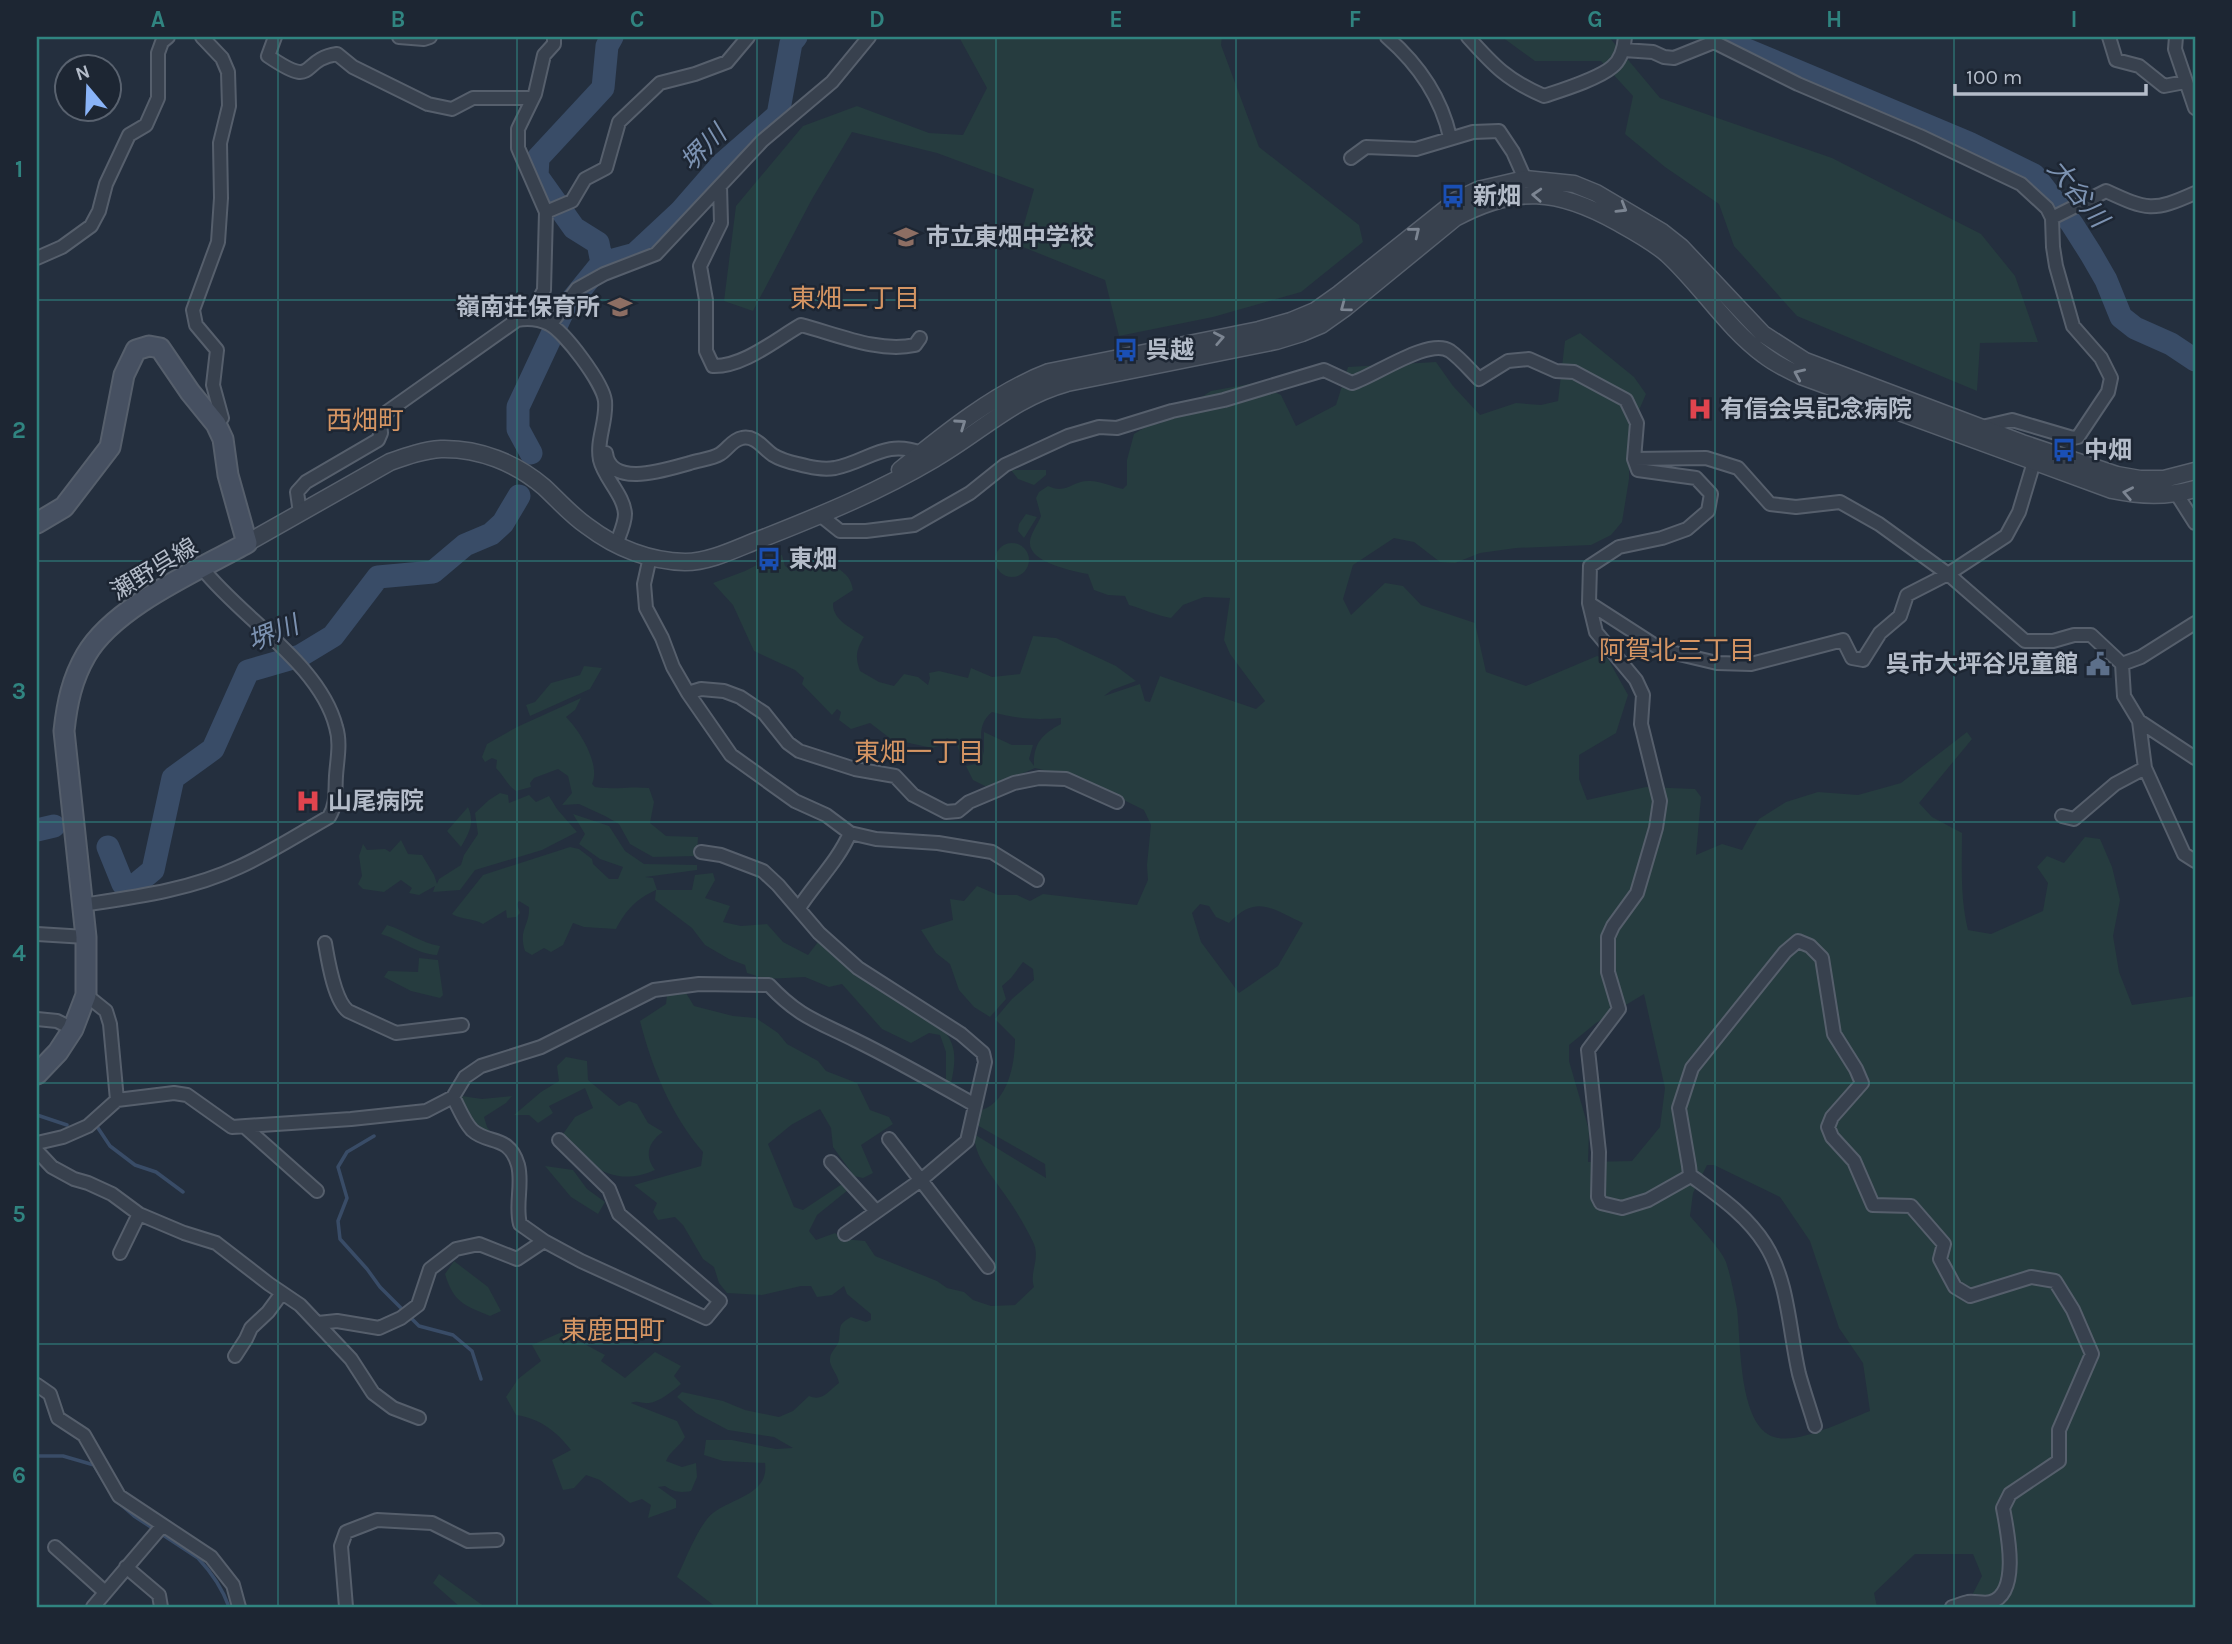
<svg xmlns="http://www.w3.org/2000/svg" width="2232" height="1644" font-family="Karla,'Noto Sans JP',sans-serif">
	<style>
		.green { fill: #263c3f; fill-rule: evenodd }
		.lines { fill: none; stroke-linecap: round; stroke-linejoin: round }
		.stream { stroke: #394c67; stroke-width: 3.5 }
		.river { stroke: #394c67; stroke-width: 23 }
		.minor-casing { stroke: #565f6c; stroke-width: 16 }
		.tertiary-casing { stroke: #565f6c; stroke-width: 19 }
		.secondary-casing { stroke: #565f6c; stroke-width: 23 }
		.minor { stroke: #38414e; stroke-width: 12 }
		.tertiary { stroke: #38414e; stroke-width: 16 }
		.secondary { stroke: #465061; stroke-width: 19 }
		.oneway { stroke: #7c8592 }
		.grid { fill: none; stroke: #308480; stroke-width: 2; stroke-opacity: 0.55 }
		.labels { text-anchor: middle; stroke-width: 5; stroke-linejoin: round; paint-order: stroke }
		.poi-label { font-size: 24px; font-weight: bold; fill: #b4bcc9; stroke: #1d2633; text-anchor: start }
		.street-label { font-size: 24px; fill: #b4bcc9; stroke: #1d2633 }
		.water-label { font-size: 26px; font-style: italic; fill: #7c92b1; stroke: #1d2633 }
		.neighbourhood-label { font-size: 26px; fill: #d59563; stroke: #1d2633 }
		.neatline { fill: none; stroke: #308480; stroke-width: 2.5 }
		.grid-label { font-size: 23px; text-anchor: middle; font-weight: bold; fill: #308480 }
	</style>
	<rect width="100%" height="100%" fill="#242f3e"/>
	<!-- green -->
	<path class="green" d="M959 37H1222L1221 45 1259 147 1359 225 1363 242 1301 292 1213 317 1119 336 1105 280 1018 245 1034 189 937 153 852 132 812 199 753 311 724 301 736 206 803 126 857 106 929 133 963 135 987 88Z
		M1502 37H1609L1660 98 1832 158 1981 234 2015 276 2038 342 1980 343 1977 391 1797 316 1734 246 1719 204 1665 167 1625 134 1633 96 1601 61H1535Z
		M1580 333 1634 377 1646 394 1629 433V479L1622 522 1611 535 1591 545 1516 548 1480 553 1455 563 1440 562 1414 542 1394 538 1353 565 1343 599 1351 615 1385 583 1403 586 1421 605 1475 623 1486 672 1526 686 1597 656 1608 659 1628 695 1616 733 1579 755V779L1587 800 1646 787 1695 789 1701 797 1696 855 1722 844 1742 850 1759 819 1786 802 1818 792 1858 795 1901 783 1967 732 1972 739 1919 803 1932 817 1962 833C1962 865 1960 898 1968 930L1991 934 2043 911 2048 883 2037 867 2047 856 2064 863 2085 837 2100 839 2112 867 2120 900 2113 936 2119 972 2132 1005 2195 996V1607H1966L1982 1576 1973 1554H1915L1874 1593 1877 1607H716L677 1577C686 1559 694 1536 707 1519 723 1498 770 1498 765 1463L723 1461 704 1455 706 1440H732L776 1449 793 1448 774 1437 728 1430 696 1413 677 1397 682 1392 723 1401 745 1410 779 1417 793 1411 809 1396C823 1402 828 1391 839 1383 838 1375 832 1370 830 1362 829 1351 837 1349 839 1340 841 1327 837 1325 851 1317L866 1322 871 1320V1314L847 1294 844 1286 832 1295 817 1297 811 1286H801L762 1295 727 1293 719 1283 714 1267 703 1259 683 1225 675 1217 658 1220 653 1212 657 1203 634 1185 701 1166 703 1152C671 1115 652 1068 640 1021L666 1004 667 995 686 993 694 1006 733 1016 756 1018 778 1033 787 1044 818 1061 826 1071 857 1083 870 1110 889 1117 893 1124 861 1145 873 1173 863 1178 854 1176 833 1147 831 1128 820 1109 791 1125 768 1144 794 1207 803 1210 842 1184 848 1190 817 1215 809 1231 816 1240 835 1233 843 1239 865 1241 875 1256 937 1281 947 1288 964 1292 973 1300 991 1306 1015 1305 1034 1287C1029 1273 1040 1260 1034 1244 1026 1227 1014 1207 1003 1192 990 1173 975 1158 974 1134L1046 1178 1045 1164 977 1125 982 1110C1008 1101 1015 1064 1015 1039L995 1019 1012 999 1034 980 1033 969 1023 962 1011 978 1002 986 1006 999 990 1017 974 1007 959 990 950 964 936 953 921 930 953 920 950 899 964 901 977 886 998 895H1017L1030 901 1043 894 1137 905 1148 880 1147 865 1151 825 1144 810 1081 779 1035 768 989 788 973 780 966 766 976 764 962 759 957 745 947 738 939 746 932 748 891 739 870 723 851 729 839 720 841 712 837 709 832 715 802 684 804 678 795 670 754 651 733 605 713 583 745 571 774 556 782 555 785 566 794 571 827 560C839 571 850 572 853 590L833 603C832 620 852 628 864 637 856 650 855 657 860 671L879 682 894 686 904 674 918 677 928 685 930 678 929 673 939 671 968 678 971 668 992 677 1020 674 1033 636 1056 638 1116 666 1136 681 1112 690 1104 696 1140 684 1145 701 1150 702 1160 676 1256 709 1265 701 1230 654 1224 640 1230 598 1204 597 1183 605 1171 618C1155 615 1143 609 1129 605L1125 596 1108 595 1094 590 1088 574C1072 571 1027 562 1030 541 1031 533 1038 524 1041 516L1036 498 1039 492 1048 486C1067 495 1072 480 1090 481 1100 481 1113 487 1123 489L1127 485V460L1134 434 1150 424H1159L1211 391 1255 383 1281 395 1296 426 1336 405 1348 367 1436 362 1453 386 1480 415 1516 403 1541 405 1558 401 1565 341ZM992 712C1016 719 1036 720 1061 718V724C1042 734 1033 744 1034 766L1029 759 1033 745H1012L984 732V755C980 739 978 723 992 712ZM1200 904 1209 906 1216 917 1229 923C1257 893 1273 910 1303 923L1278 966 1239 993 1201 942 1192 913ZM1644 994 1665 1088 1660 1127 1632 1161 1588 1162 1589 1130 1569 1061V1045L1596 1023ZM1707 1165H1714L1780 1197 1810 1241 1839 1328 1863 1363 1870 1411C1846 1420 1798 1445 1774 1437 1738 1426 1741 1340 1737 1309 1734 1294 1731 1277 1726 1262 1721 1249 1700 1228 1690 1216L1693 1193Z
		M1011 470H1046V475L1034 485 1018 479Z
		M1026 514 1037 517 1024 538 1018 531 1019 524Z
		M995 560a17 17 0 1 1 34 0a17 17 0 1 1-34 0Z
		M584 666 602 668 590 689 530 716 526 705 535 702 551 683 580 675Z
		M581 698 575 710 566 717C580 731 601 765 592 784L595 787C613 790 631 786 649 788L654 802 650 823 666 836 698 837 697 856 653 857 630 844 619 824 605 816 579 804 562 805 572 793 568 776 558 769 534 778 530 783 531 787 516 791C507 785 504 776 496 768L497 760 492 758 485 762 482 757 487 744 517 727Z
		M500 793 508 795 509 803 529 795 536 802 549 796 557 809 577 832 542 850 475 870 460 890 433 892 435 886 419 895 409 893 412 888 401 880 384 892 363 889 358 884 362 876 359 856 363 844 367 850 385 849 390 852 401 840 408 854 422 855 434 875 437 884 439 879 461 865 464 855 478 834 475 813 489 800Z
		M468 807C475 823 469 833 461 847L447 831Z
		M573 814 609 826 625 851 644 864 697 865V870L645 877 653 878 657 890H692L695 875 713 873 715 880 705 898 730 906 723 922 741 926 767 924 783 942 808 955 821 938C846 962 869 983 897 1002 911 1012 932 1019 944 1031 958 1046 955 1065 951 1083L946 1081V1052L940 1035 929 1033 911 1043 882 1029 842 984 829 987 805 977 766 979 747 973 745 965 729 959 705 945 692 928 655 900 656 890C636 899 626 910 616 929L584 927 573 923 563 945 551 952 544 948 532 955 525 951C518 929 530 926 529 907L519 901 517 904 520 913 516 917 507 918 506 910 483 924C473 918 462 920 452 914L483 875 570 847 579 849 592 859 593 864 609 879H618L623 867 600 859 579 844 585 834Z
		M387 925C407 931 420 943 440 946L437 955C417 954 401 940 381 934Z
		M419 958 438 960 443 995 440 998 411 991 384 977 388 971 418 972Z
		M566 1057 587 1061 588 1080 619 1106 629 1101 637 1104 648 1123 663 1132C648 1142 644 1156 655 1170 615 1188 587 1167 563 1134L575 1117 593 1108 585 1088 549 1106 553 1113 538 1123 529 1115H514L541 1092 559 1081 557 1066Z
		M455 1095 482 1099 512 1096 506 1103 484 1117 487 1127 494 1136 474 1126Z
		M545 1166 573 1170 587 1189 605 1202 598 1214 571 1197Z
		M454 1261 488 1287 501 1311 490 1316C464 1305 454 1303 445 1274Z
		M562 1332 605 1355 601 1361 625 1378 655 1352 681 1366 674 1376 681 1384C673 1391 659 1402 649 1403 641 1404 639 1400 631 1403L677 1421 685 1437C680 1446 670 1451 666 1461L682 1467 696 1463 697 1477 691 1491C680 1493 674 1492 665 1486L658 1487 676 1500V1508L648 1518 651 1505 642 1499 630 1503 600 1480 586 1475 574 1488 563 1490 552 1460 571 1450C556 1431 541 1419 516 1415L506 1397 518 1379 541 1361 532 1345Z
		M439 1574 485 1607H460L433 1583Z"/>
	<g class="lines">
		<!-- stream -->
		<path class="stream" d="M37 1115 67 1125
			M96 1125 110 1146 135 1165 156 1172 183 1192
			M374 1136 347 1152 338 1167 347 1198 338 1221 340 1239 367 1269 380 1287 419 1326 453 1335 472 1351 481 1379
			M37 1456H63L94 1465 114 1498
			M119 1503 134 1516 198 1558C212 1573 222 1587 229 1607"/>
		<!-- river -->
		<path class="river" d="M1724 37 1728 42 1969 143 2034 175 2072 224 2091 254 2106 280 2121 317 2135 328 2171 344 2195 360
			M602 263 635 254 680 212 721 165 778 115 791 43 796 37
			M531 453 518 429V407L563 311 602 263 598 243 574 228 537 176 538 158 603 88 607 46 612 37
			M37 830 54 826
			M108 847 123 884 130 889 153 870 173 778 213 749 248 671 300 656 333 636 378 577 433 572 465 545 491 534 503 523 519 496"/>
		<!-- minor casing -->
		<g class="minor-casing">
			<path id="minor" d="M202 37 222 58 228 72 229 106 220 143 221 198 218 242 193 310 196 325 217 350 213 385 222 418 216 424
				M275 37 268 56C318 90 298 60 337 54L353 67 428 104 452 109 473 98H531
				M399 37 424 39 430 37
				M1387 37C1418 64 1441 97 1450 137
				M1468 37C1494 66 1507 80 1544 96 1562 90 1598 79 1612 67 1621 60 1624 48 1625 37
				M2109 37 2116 60 2139 66 2164 86 2185 82
				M2176 37 2175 49 2195 108
				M1624 50 1653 52 1664 57 1674 58 1714 42 1798 84 1920 136 2021 184 2047 208 2052 218 2053 247 2056 266 2073 326 2101 358 2111 378 2108 392 2078 437 2073 438 2012 420 1982 427
				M1351 158 1366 147 1416 149 1473 132 1499 131 1513 152 1525 179
				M720 186 721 223 700 266 706 300V351L713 366C743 367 775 340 801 325 836 334 878 353 915 345L920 338
				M546 212 572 201 585 179 606 168 619 122 660 83 695 74 727 62 748 37
				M2052 218 2106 191C2147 210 2153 212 2195 193
				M37 258 62 247 91 226 99 211 106 184 129 135 146 125 158 98V53L162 42 168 37
				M529 318 544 290 546 212 518 148V129L535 94 544 55 554 44V37
				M551 324 577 289 604 274 656 254 762 141 832 82 869 37
				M606 453C610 489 668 469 690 463 699 460 712 459 720 454 728 449 732 440 742 438 755 435 763 448 773 455 781 460 789 462 798 464 810 467 822 470 835 468 869 461 885 439 921 453
				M1634 459 1706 458 1738 468 1770 504 1796 507 1840 502 1879 524 1948 574 2025 641H2053L2074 635H2091L2122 664 2124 696 2139 721 2145 768 2184 854 2195 861
				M2176 493 2195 523
				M300 513 297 492 306 482 378 440 381 433 380 421 387 412 517 320C528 318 539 319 549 324 564 331 603 383 605 401 607 422 596 440 600 460 604 478 624 495 625 514 625 524 619 536 616 545
				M820 515 840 531H866L914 525 970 493 1005 465 1068 436 1099 427 1117 428 1172 411 1224 400 1324 370 1352 383C1375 376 1429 337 1450 351 1460 358 1470 370 1479 379L1508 361 1529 359 1556 371 1574 372 1626 400 1637 423 1634 459 1638 470 1696 478 1711 494 1708 511 1687 529 1662 538 1619 547 1590 566 1589 603 1596 632 1636 680 1643 695 1641 724 1660 801 1656 828 1637 893 1613 926 1608 937V972L1619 1009 1588 1050 1599 1152 1598 1197 1601 1203 1622 1208 1648 1200 1687 1178 1690 1175 1689 1166 1679 1108 1692 1068 1785 952 1798 941 1810 946 1822 958 1834 1034 1856 1069 1862 1083 1832 1117 1828 1127 1832 1137 1854 1161 1873 1205 1911 1206 1944 1244 1940 1259 1955 1287 1970 1296 2031 1277 2055 1281 2073 1310 2092 1354 2059 1430V1461L2010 1494 2003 1508C2007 1530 2021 1593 1991 1602 1984 1604 1975 1601 1968 1602 1963 1603 1957 1606 1952 1607
				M650 557 644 584 646 608 662 638 673 667 688 693 701 689 724 691 740 697 764 713 788 743 799 751 855 769 895 776 913 795 946 812 958 811 969 802 1014 783 1039 778 1066 779 1117 802
				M1589 603 1662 650 1717 663 1751 664 1843 640 1852 658 1863 660 1880 633 1900 616 1907 595 1948 574 2006 536 2019 512 2034 462
				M2122 664 2141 657 2195 623
				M688 693 731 755 795 801 826 815 850 833 876 839 938 843 992 852 1037 880
				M2139 721 2195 758
				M2062 816 2074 819 2115 784 2145 768
				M701 852 721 855 763 871 778 885 819 933 858 968 961 1034 983 1053 985 1062 967 1141 921 1180 845 1234
				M82 905C135 897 190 890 239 867 270 853 299 834 329 817 337 804 335 791 336 776 337 760 341 743 336 727 320 664 241 618 202 568
				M799 908C815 883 838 861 850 833
				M37 934 86 937
				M325 943C328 960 334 1000 348 1011L396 1033 462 1025
				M37 1019 57 1021 73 1029
				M117 1100 174 1093 187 1095 232 1127 351 1119 426 1111 453 1097 465 1077 481 1066 541 1047 654 990 699 984 769 985C799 1017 817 1021 855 1040 896 1060 936 1083 975 1105
				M245 1127 317 1191
				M889 1139 988 1267
				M37 1143 63 1137 88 1126 117 1100 110 1024 106 1011 86 995
				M37 1151 52 1167 74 1179 88 1183 112 1194 139 1214 184 1233 216 1243 269 1284 300 1305 351 1359 373 1393 393 1408 419 1418
				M831 1162 876 1211
				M1690 1175C1717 1195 1746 1214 1765 1244 1789 1282 1789 1331 1799 1374 1804 1392 1810 1409 1815 1426
				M544 1241 581 1261 706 1318 720 1301 619 1214 609 1189 559 1140
				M120 1253 139 1214
				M318 1323 337 1321 379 1328 401 1318 418 1305 430 1269 456 1249 479 1244 517 1259 544 1241 520 1224C515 1205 523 1184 518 1165 509 1134 488 1145 472 1130 464 1122 458 1106 453 1097
				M235 1356 246 1339 251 1328 268 1312 282 1293
				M37 1385 50 1394 58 1418 84 1435 119 1496 211 1557 233 1585 239 1607
				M55 1547 105 1592
				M126 1567 159 1595 161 1607
				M93 1607 162 1526
				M346 1607 341 1546 346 1532 377 1520 432 1523 468 1541 497 1540"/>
		</g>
		<!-- tertiary casing -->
		<g class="tertiary-casing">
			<path id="tertiary" d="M900 470C944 434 996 392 1049 372L1259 330 1291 321 1315 311 1339 294 1457 200 1478 190 1525 179 1574 184 1596 193 1662 232 1681 247 1763 334 1805 361 2022 443 2117 475 2140 479H2164L2195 471
				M247 543 390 462C407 456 424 450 441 449 479 448 516 463 544 487 558 500 571 515 587 526 616 548 648 561 685 562 712 562 741 546 766 537 824 514 880 491 934 459 981 432 1013 398 1067 383L1276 341 1302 333 1321 325 1345 308 1455 218C1516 185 1558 189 1617 222 1635 232 1652 241 1667 254 1701 285 1727 328 1764 355 1775 364 1789 370 1801 376L2112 490C2141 496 2166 497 2195 489"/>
		</g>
		<!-- secondary casing -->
		<g class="secondary-casing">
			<path id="secondary" d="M37 523 64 507 110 447 124 375 136 350 149 346 160 348 190 392 216 424 223 439 228 475 247 543C199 570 114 606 86 655 72 679 67 703 64 731L86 937V995L73 1029 58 1052 37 1074"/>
		</g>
		<!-- minor -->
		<use href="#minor" class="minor"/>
		<!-- tertiary -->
		<use href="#tertiary" class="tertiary"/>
		<!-- secondary -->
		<use href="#secondary" class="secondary"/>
	</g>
	<!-- one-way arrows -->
	<defs><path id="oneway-chevron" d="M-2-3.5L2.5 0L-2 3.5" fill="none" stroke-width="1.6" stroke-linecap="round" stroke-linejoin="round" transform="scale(1.75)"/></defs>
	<g class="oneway">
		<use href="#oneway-chevron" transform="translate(1537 195) rotate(-177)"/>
		<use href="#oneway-chevron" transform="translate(1622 208) rotate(31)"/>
		<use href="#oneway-chevron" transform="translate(1415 232) rotate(-39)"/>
		<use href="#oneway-chevron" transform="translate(1345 307) rotate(143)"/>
		<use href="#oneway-chevron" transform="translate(1219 338) rotate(-11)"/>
		<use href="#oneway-chevron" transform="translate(1799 374) rotate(-156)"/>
		<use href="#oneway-chevron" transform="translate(961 424) rotate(-35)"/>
		<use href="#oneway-chevron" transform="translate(2128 493) rotate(-169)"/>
	</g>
	<!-- grid -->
	<path class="grid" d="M278 37V1607M517 37V1607M757 37V1607M996 37V1607M1236 37V1607M1475 37V1607M1715 37V1607M1954 37V1607M37 300H2195M37 561H2195M37 822H2195M37 1083H2195M37 1344H2195"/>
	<!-- icons -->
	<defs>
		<g id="bus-bare" transform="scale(1.89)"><path d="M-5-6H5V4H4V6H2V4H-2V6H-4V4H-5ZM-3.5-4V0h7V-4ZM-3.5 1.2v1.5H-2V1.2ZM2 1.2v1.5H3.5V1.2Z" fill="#1a4fb4" stroke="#1d2633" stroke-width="2.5" paint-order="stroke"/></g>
		<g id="school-bare" transform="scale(1.89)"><path d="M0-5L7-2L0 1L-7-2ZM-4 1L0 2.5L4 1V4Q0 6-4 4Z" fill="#8d6e63" stroke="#1d2633" stroke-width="2.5" paint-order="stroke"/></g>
		<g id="hospital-bare" transform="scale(1.89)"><path d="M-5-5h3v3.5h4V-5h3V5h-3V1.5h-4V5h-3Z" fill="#e0444e" stroke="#1d2633" stroke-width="2.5" paint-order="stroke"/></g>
		<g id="civic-bare" transform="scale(1.89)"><path d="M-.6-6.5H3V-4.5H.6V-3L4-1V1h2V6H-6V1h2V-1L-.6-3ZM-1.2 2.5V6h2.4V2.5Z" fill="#5c6f8a" stroke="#1d2633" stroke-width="2.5" paint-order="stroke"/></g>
	</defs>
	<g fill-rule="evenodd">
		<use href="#bus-bare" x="1453" y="196"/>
		<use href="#school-bare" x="906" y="237"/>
		<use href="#school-bare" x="620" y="307"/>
		<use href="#bus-bare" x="1126" y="350"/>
		<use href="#hospital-bare" x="1700" y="409"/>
		<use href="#bus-bare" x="2064" y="450"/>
		<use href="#bus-bare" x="769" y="559"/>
		<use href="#civic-bare" x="2098" y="664"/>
		<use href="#hospital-bare" x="308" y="801"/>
	</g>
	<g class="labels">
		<!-- poi labels -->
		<g class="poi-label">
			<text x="1473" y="204">新畑</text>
			<text x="926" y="245">市立東畑中学校</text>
			<text x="600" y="315" text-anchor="end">嶺南荘保育所</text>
			<text x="1146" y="358">呉越</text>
			<text x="1720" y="417">有信会呉記念病院</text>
			<text x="2084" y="458">中畑</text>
			<text x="789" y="567">東畑</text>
			<text x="2078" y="672" text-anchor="end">呉市大坪谷児童館</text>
			<text x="328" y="809">山尾病院</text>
		</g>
		<!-- street labels -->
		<g class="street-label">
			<text transform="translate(154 569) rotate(-31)" y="8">瀬野呉線</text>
		</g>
		<!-- water labels -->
		<g class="water-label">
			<text transform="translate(703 148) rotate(-45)" y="9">堺川</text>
			<text transform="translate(2078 193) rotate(51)" y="9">大谷川</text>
			<text transform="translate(273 633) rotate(-22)" y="9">堺川</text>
		</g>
		<!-- neighbourhood labels -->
		<g class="neighbourhood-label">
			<text x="855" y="307">東畑二丁目</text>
			<text x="365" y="429">西畑町</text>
			<text x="1677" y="659">阿賀北三丁目</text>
			<text x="919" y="761">東畑一丁目</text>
			<text x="613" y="1339">東鹿田町</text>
		</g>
	</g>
	<!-- border -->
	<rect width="2232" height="1644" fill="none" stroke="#1d2633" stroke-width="77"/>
	<!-- north arrow -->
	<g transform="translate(88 88) rotate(341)"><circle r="33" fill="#1d2633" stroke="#59626f" stroke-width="2"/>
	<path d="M0-5L12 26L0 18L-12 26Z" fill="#8ab4f8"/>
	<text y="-10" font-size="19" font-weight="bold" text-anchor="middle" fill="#b4bcc9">N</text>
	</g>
	<!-- scale -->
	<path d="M1955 84v10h191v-10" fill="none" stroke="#b4bcc9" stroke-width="3.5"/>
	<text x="1966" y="84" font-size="21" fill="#b4bcc9" stroke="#1d2633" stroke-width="5" paint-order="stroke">100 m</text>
	<rect x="38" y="38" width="2156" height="1568" class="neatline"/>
	<g class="grid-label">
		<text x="158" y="27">A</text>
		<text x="398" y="27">B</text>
		<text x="637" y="27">C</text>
		<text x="877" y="27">D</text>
		<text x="1116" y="27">E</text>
		<text x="1355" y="27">F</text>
		<text x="1595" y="27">G</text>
		<text x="1834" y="27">H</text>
		<text x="2074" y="27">I</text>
		<text x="19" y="177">1</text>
		<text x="19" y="438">2</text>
		<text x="19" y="699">3</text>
		<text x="19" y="961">4</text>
		<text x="19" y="1222">5</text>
		<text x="19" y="1483">6</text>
	</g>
</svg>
